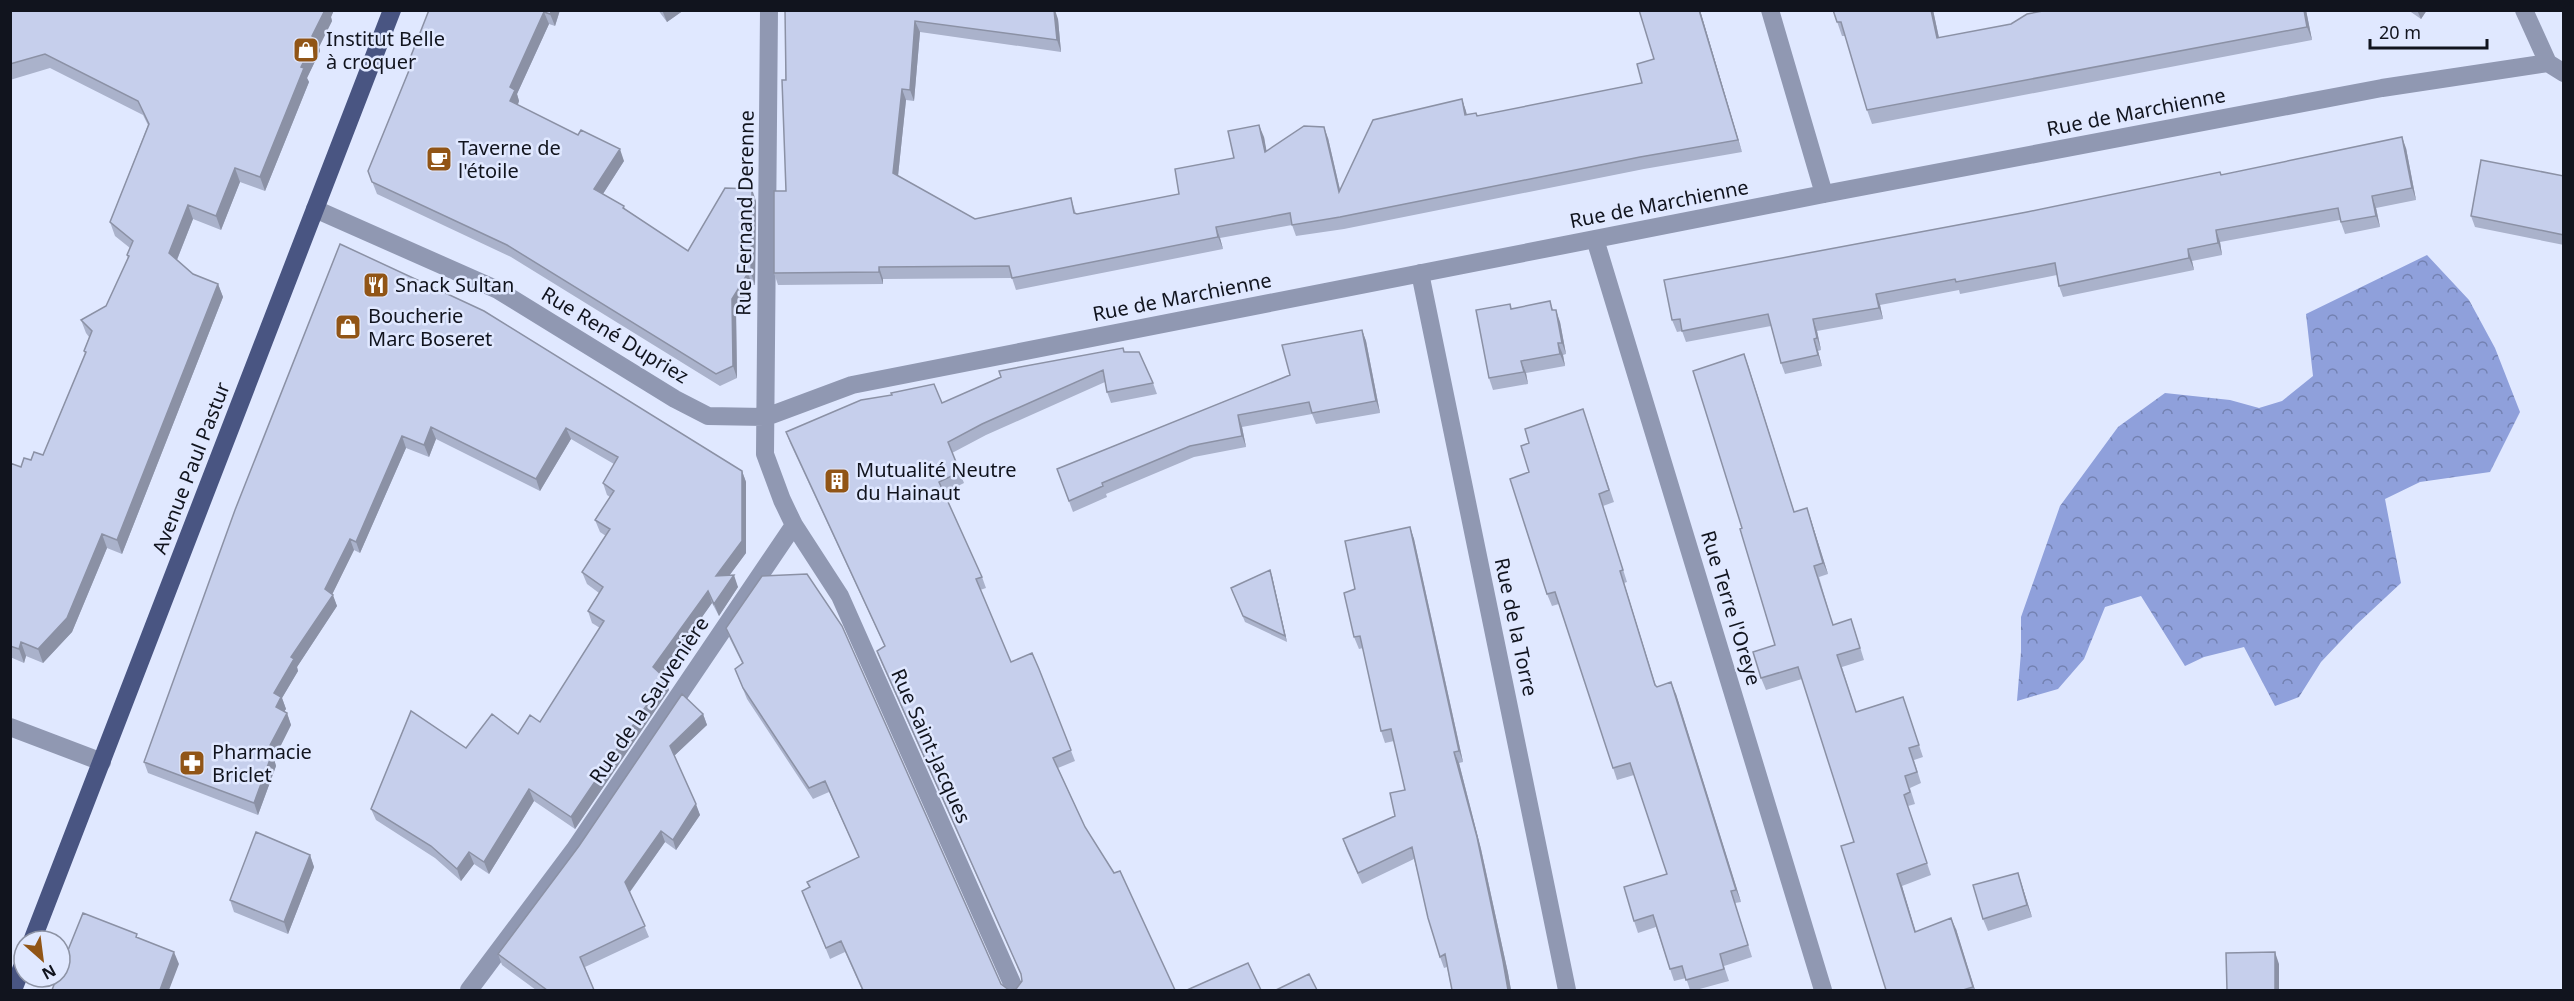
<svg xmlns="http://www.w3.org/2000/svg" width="2574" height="1001" font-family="'Noto Sans',sans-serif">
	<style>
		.forest { fill: url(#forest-crowns) }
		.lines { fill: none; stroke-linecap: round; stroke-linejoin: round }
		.lane { stroke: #9098b2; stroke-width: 18 }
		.street { stroke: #9098b2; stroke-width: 18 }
		.primary { stroke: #495582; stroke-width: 18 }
		.wall { fill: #aab2cb }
		.shaded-wall { fill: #8b91a5 }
		.building { fill: #c6cfec; stroke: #8b91a5; stroke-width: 1.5 }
		.labels { text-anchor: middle; stroke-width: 5; stroke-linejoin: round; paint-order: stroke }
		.poi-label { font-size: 20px; fill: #11141e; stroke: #e0e8ff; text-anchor: start }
		.street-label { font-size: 20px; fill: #11141e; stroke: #e0e8ff }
	</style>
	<defs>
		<pattern id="forest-crowns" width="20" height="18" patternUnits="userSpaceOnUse" patternTransform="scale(1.5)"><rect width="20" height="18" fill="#8fa0db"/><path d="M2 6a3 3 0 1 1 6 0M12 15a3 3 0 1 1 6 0" fill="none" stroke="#7381b1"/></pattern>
	</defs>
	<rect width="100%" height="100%" fill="#e0e8ff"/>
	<!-- forest -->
	<path class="forest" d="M2427 255 2469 300 2495 348 2520 412 2490 472 2420 482 2385 499 2401 583 2356 625 2321 662 2299 697 2275 706 2244 647 2204 657 2185 666 2141 596 2105 607 2084 659 2058 689 2017 701 2021 652V617L2060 506 2118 427 2165 393 2230 400 2259 408 2282 401 2313 376 2306 314Z"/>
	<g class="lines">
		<!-- lane -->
		<path class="lane" d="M10 727 102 762"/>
		<!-- street -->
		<path class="street" d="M769 10 765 454 782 500 794 525 840 596 1015 990
			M1770 10 1824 194
			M2524 10 2548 63
			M315 209 498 290 675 399 708 416 766 417 852 385 1824 194 2382 88 2548 63 2564 73
			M1595 239 1823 990
			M1420 273 1567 990
			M469 990 574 850 794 525"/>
		<!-- primary -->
		<path class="primary" d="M32 941 392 10
			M13 990 24 962"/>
	</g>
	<!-- wall -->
	<path class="wall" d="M10 10H334L331 17 332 21 319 47 320 51 307 78 309 82 265 191 240 182 221 230 193 219 177 260 193 274 218 284 223 297 122 554 107 548 72 632 43 663 26 656 24 663 10 657V463L21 467 31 460 43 455 85 354 84 351 89 337 86 333 81 320 106 306 128 259 127 255 130 248 115 236 110 222 148 125 143 115 50 68 10 80Z
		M429 10H560L555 26 549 24 517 94 519 101 518 105 624 161 603 194 624 206 625 209 688 251 756 201 755 285H752L736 311 737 378 720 386 511 257 377 194 368 171 409 70 407 66Z
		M658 10H684L667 22Z
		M785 10 1058 19 1061 52 920 32 914 101 906 100 898 176 975 219 1071 198 1076 214H1077L1179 194 1264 137 1266 151 1328 138 1340 190 1462 99 1467 115 1477 116 1642 83 1654 59 1639 10H1700L1742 152 1644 169 1344 229 1296 236 1292 225 1220 238 1223 249 1016 290 1012 278 883 279V284L778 285 774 273 786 191Z
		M1833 10H1933L1939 38 2011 24 2048 10H2306L2312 40 1872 124 1867 110 1845 36H1842Z
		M2408 10H2427L2421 19Z
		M2406 148 2416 200 2376 208 2380 227 2345 234 2340 220 2220 242 2222 255 2192 261 2194 270 2063 297 2059 286 2057 275 1960 294 1959 290 1880 305 1883 319 1817 331 1821 350 1818 351 1822 366 1785 374 1781 363 1771 326 1686 342 1682 331 1677 332 1672 320 2221 175Z
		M2564 176V245L2475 227 2471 216Z
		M340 244 742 471 746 482V553L729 576 738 587 719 616 712 603 661 674 665 678 669 690 575 829 534 801 489 874 474 864 461 881 435 858 376 820 371 809 466 748 518 734 540 722 600 628 592 623 588 611 599 593 587 584 582 572 606 536 600 532 595 520 610 497 607 495 603 483 614 464 571 439 540 491 436 439 429 457 406 448 360 553 354 550 332 594 337 606 297 667 298 671 282 698 286 709 284 711 287 713 291 725 274 759 276 766 258 815 148 773 144 762Z
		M1550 301 1553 310 1560 322 1566 354 1563 355 1565 366 1526 373 1528 384 1493 390 1489 378 1512 309Z
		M1362 330 1366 341 1380 413 1316 424 1312 414 1242 427 1246 447 1194 457 1106 494 1107 497 1073 512 1057 469 1290 375Z
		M1124 352 1153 383 1157 394 1111 403 1107 392 1105 382 986 435 952 453 964 483 944 493 982 577 986 588 980 590 1011 662 1039 669 1075 761 1058 768 1085 827 1175 990H862L845 952 830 959 802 891 809 887 807 882 859 857 829 792 813 799 747 699 735 669 742 663 730 639 726 628 1001 984 1009 990 1016 989 1022 981V977L881 662 877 651 885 647 790 443 786 432 942 403Z
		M1744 354 1794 512 1807 508 1811 520 1828 574 1819 577 1833 625 1855 631 1864 660 1842 667 1856 712 1903 697 1923 757 1914 760 1921 783 1910 788 1915 804 1908 806 1931 875 1902 886 1916 932 1956 929 1975 990H1886L1854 842 1802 679 1766 690 1761 678 1775 645 1742 528Z
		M1587 421 1614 502 1603 506 1627 582 1624 583 1656 686 1676 694 1741 902 1735 903 1752 957 1724 966 1729 981 1696 990H1690L1686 978 1674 981 1656 927 1638 933 1634 921 1667 874 1634 775 1617 780 1559 604 1552 606 1547 594 1529 472Z
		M1410 527 1414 539 1463 762 1459 763 1481 849 1508 973 1511 990H1452L1447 967 1444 968 1440 957 1414 859 1362 884 1347 851 1343 839 1395 816 1405 790 1394 741 1385 743 1381 731 1363 648 1359 649 1354 637 1355 589Z
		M1270 570 1272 576 1287 642 1245 622 1231 588Z
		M703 714 707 725 674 756 700 815 676 850 665 842 630 892 649 937 585 967 594 990H536L502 965 498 954Z
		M310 855 314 867 288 934 234 912 230 900Z
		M2018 873 2032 917 1988 931 1983 919Z"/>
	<!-- shaded-wall -->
	<path class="shaded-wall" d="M325 10H334L331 17 332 21 319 47 320 51 307 78 309 82 265 191 260 177 312 36Z
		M552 10H560L555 26 550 14Z
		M662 10H684L667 22Z
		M1054 10H1055L1058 19 1061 52 1057 40Z
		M1699 10H1700L1742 152 1738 140Z
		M1931 10H1933L1942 52 1937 38Z
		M2304 10H2306L2312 40 2307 27Z
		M2417 10H2427L2421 19Z
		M544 12 549 24 517 94 519 101 514 113 510 101V87Z
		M915 21 920 32 914 101 910 90Z
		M902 89 906 100 897 185 893 173Z
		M1462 99 1466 111 1469 127 1465 115Z
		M1259 125 1264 137 1269 164 1265 152Z
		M1324 127 1328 138 1343 203 1339 192Z
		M2402 137 2406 148 2416 200 2412 188Z
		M620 149 624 161 599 200 594 189Z
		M235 168 240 182 221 230 216 216Z
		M752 189 756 201 755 285 751 273Z
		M2372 196 2376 208 2380 227 2376 216Z
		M188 205 193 219 174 267 169 253Z
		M1216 227 1220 238 1223 249 1218 237Z
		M2216 230 2220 242 2222 255 2218 243Z
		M2188 249 2192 261 2194 270 2189 258Z
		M879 267 883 279V284L879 272Z
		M748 273 752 285 736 311 737 378 733 366 732 299Z
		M218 284 223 297 122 554 117 540Z
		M1876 294 1880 305 1883 319 1879 308Z
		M1556 310 1560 322 1566 354 1562 343Z
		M1813 319 1817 331 1821 350 1817 338Z
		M1362 330 1366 341 1380 413 1376 401Z
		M1814 339 1818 351 1822 366 1818 355Z
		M1558 343 1563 355 1565 366 1560 354Z
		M1744 354 1748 365 1798 524 1794 512Z
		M1521 361 1526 373 1528 384 1524 372Z
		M1238 415 1242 427 1246 447 1242 436Z
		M431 427 436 439 429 457 424 445Z
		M566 428 571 439 540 491 536 479Z
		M402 436 406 448 360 553 356 542Z
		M742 471 746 482V553L720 588 716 576Z
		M1807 508 1811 520 1828 574 1823 563Z
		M1410 527 1414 539 1463 762 1459 751Z
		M102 534 107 548 72 632 43 663 38 649Z
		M350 539 354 550 329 601 325 589Z
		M1270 570 1272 576 1287 642 1285 636Z
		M1620 571 1624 583 1659 697 1655 685Z
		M734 575 738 587 719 616 714 604Z
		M708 591 712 603 658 679 653 667Z
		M333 595 337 606 297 667 298 671 282 698 286 709 280 718 276 707 274 693 291 657Z
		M21 642 26 656 24 663 19 649Z
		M665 678 669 690 575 829 571 817Z
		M1671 682 1676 694 1741 902 1736 890Z
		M287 713 291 725 274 759 276 766 258 815 254 803 267 751Z
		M703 714 707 725 674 756 670 746Z
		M1454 752 1459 763 1481 849 1508 973 1511 990H1508Z
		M529 789 534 801 489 874 484 862Z
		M696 804 700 815 676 850 673 840Z
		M661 831 665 842 629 893 625 882Z
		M469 852 474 864 461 881 457 869Z
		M310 855 314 867 288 934 284 922Z
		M2018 873 2022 885 2032 917 2027 905Z
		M1897 874 1902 886 1919 944 1915 932Z
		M1951 918 1956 929 1975 990 1973 987Z
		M174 952 179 964 169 990H160Z
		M2275 952 2279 964V990H2275Z"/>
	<!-- building -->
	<path class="building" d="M10 10H325L312 36 315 38 301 67 304 68 260 177 235 168 216 216 188 205 169 253 193 274 218 284 117 540 102 534 67 618 38 649 21 642 19 649 10 646V463L21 467 24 458 31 460 34 452 43 455 86 352 84 351 92 331 81 320 106 306 129 256 127 255 133 241 110 222 149 124 138 101 45 54 10 64Z
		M429 10H552L550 14 544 12 510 87 515 90 510 101 578 135 581 130 620 149 594 189 624 206 623 208 688 251 725 188 752 189 751 273H748L732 299 733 366 716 374 507 245 372 182 368 171 410 68 407 66Z
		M785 10H1054L1057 40 915 21 910 90 902 89 893 173 975 219 1071 198 1074 213 1077 214 1179 194 1175 169 1234 158 1228 131 1259 125 1265 152 1304 126 1324 127 1339 192 1373 120 1462 99 1465 115 1476 113 1477 116 1642 83 1637 64 1654 59 1639 10H1699L1738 140 1640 157 1340 217 1292 225 1290 213 1216 227 1218 237 1012 278 1009 266 879 267V272L774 273V191H786L782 80H786Z
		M1833 10H1931L1937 38 2011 24 2027 14 2048 10H2304L2307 27 1867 110 1841 22H1837Z
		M2402 137 2412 188 2372 196 2376 216 2341 222 2338 208 2216 230 2218 243 2188 249 2189 258 2059 286 2055 263 1956 282 1955 279 1876 294 1879 308 1813 319 1817 338 1814 339 1818 355 1781 363 1768 314 1682 331 1680 319 1672 320 1664 280 2027 212 2220 172 2221 175Z
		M2481 160 2564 176V235L2471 216Z
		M340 244 484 311 742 471V541L716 576 734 575 714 604 708 591 653 667 665 678 571 817 529 789 484 862 469 852 457 869 431 846 371 809 411 711 466 748 492 714 518 734 530 715 540 722 604 621 588 611 603 587 582 572 610 529 595 520 614 491 603 483 618 457 566 428 536 479 431 427 424 445 402 436 356 542 350 539 325 589 333 595 291 657 294 659 274 693 281 697 276 707 287 713 267 751 272 754 254 803 144 762 235 510Z
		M1550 301 1552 310H1556L1562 343H1558L1560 354 1521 361 1524 372 1489 378 1476 310 1510 304 1511 309Z
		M1362 330 1376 401 1312 413 1309 402 1238 415 1242 436 1190 446 1102 483 1103 486 1069 501 1057 469 1290 375 1282 345Z
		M1123 348 1124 352H1139L1153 383 1107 392 1103 370 982 424 948 442 960 472 939 482 982 577 976 579 1011 662 1032 653 1039 669 1071 750 1053 758 1085 827 1114 873 1120 871 1175 990H863L841 941 826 948 802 891 810 887 807 882 859 857 825 781 809 788 743 688 735 669 743 663 726 628 762 576 807 574 842 626 1001 984 1009 990 1016 989 1022 981 1021 974 877 651 885 646 786 432 861 400 892 395 891 393 934 384 942 403 1001 377 999 371Z
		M1744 354 1794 512 1807 508 1823 563 1814 566 1833 625 1851 619 1860 648 1837 655 1856 712 1903 697 1919 745 1909 748 1917 772 1905 776 1910 792 1904 795 1927 863 1897 874 1915 932 1951 918 1973 987 1963 990H1886L1841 846 1854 842 1798 667 1761 678 1753 652 1775 645 1740 529 1742 528 1693 371Z
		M1583 409 1609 490 1599 494 1623 570 1620 571 1655 685 1657 687 1671 682 1736 890 1731 891 1748 945 1720 954 1724 969 1686 980 1682 966 1670 969 1653 915 1634 921 1624 887 1667 874 1630 763 1613 768 1555 592 1547 594 1510 479 1529 472 1521 446 1529 443 1525 429Z
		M1410 527 1459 751 1454 752 1477 837 1503 961 1508 990H1452L1445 954 1440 957 1428 918 1412 847 1358 873 1343 839 1395 816 1390 793 1405 790 1391 729 1381 731 1360 636 1354 637 1344 593 1355 589 1345 541Z
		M1270 570 1285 636 1243 616 1231 588Z
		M682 694 703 714 670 746 696 804 673 840 661 831 625 882 645 926 580 957 594 990H547L498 954 579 846Z
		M256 832 310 855 284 922 230 900Z
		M2018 873 2027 905 1983 919 1973 885Z
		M83 913 137 934 136 937 174 952 160 990H52L57 977H60V970Z
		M2275 952V990H2227L2226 953Z
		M1248 963 1261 990H1187Z
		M1309 974 1317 990H1276Z"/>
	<!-- icons -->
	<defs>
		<g id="shop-square" transform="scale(1.35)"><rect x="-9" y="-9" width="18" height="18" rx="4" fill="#915516" stroke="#e0e8ff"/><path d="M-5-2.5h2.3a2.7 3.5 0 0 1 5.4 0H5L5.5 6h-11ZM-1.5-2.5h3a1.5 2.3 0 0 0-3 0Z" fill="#fff"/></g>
		<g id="cafe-square" transform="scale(1.35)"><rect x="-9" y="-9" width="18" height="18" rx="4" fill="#915516" stroke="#e0e8ff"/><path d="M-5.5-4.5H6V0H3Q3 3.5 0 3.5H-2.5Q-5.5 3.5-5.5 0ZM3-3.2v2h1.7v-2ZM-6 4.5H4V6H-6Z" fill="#fff"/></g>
		<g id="restaurant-square" transform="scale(1.35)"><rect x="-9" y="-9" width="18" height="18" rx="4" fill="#915516" stroke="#e0e8ff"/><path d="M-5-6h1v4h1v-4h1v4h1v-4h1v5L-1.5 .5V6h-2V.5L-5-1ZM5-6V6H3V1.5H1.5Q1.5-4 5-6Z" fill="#fff"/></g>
		<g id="building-square" transform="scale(1.35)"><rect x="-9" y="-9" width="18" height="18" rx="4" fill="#915516" stroke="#e0e8ff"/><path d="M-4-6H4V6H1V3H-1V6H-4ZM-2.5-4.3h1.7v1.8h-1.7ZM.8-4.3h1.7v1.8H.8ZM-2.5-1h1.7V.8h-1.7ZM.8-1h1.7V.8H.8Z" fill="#fff"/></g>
		<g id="pharmacy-square" transform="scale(1.35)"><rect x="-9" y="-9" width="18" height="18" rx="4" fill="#915516" stroke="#e0e8ff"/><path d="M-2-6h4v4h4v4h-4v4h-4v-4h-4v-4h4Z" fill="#fff"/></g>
	</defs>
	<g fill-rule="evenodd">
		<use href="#shop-square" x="306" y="50"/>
		<use href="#cafe-square" x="439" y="159"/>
		<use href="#restaurant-square" x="376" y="285"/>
		<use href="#shop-square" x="348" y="327"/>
		<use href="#building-square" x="837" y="481"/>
		<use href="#pharmacy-square" x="192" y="763"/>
	</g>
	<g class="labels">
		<!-- poi labels -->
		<g class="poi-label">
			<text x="326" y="46">Institut Belle<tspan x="326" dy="23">à croquer</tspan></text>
			<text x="458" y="155">Taverne de<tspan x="458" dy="23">l'étoile</tspan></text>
			<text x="395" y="292">Snack Sultan</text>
			<text x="368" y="323">Boucherie<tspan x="368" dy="23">Marc Boseret</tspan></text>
			<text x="856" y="477">Mutualité Neutre<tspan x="856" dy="23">du Hainaut</tspan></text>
			<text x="212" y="759">Pharmacie<tspan x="212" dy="23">Briclet</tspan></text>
		</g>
		<!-- street labels -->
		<g class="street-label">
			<text transform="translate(2136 112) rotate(-11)" y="7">Rue de Marchienne</text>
			<text transform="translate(1659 204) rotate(-11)" y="7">Rue de Marchienne</text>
			<text transform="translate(745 213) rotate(-89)" y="7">Rue Fernand Derenne</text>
			<text transform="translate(1182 297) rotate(-11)" y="7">Rue de Marchienne</text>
			<text transform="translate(615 335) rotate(31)" y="7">Rue René Dupriez</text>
			<text transform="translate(191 468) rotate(-69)" y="7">Avenue Paul Pastur</text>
			<text transform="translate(1731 608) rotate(73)" y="7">Rue Terre l'Oreye</text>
			<text transform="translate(1516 627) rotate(78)" y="7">Rue de la Torre</text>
			<text transform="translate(649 700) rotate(-56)" y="7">Rue de la Sauvenière</text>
			<text transform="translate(931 746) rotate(66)" y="7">Rue Saint-Jacques</text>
		</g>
	</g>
	<!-- border -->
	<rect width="2574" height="1001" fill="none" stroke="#11141e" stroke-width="24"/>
	<!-- north arrow -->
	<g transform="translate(42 959) rotate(152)"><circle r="28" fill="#e0e8ff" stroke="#8d93a5" stroke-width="1.5"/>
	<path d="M0-4.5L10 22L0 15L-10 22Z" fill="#915516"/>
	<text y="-9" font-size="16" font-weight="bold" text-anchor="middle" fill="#11141e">N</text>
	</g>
	<!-- scale -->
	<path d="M2370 39v9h117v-9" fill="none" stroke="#11141e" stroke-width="3"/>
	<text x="2379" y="39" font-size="18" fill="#11141e" stroke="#e0e8ff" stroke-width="4.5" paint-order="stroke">20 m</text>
</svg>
